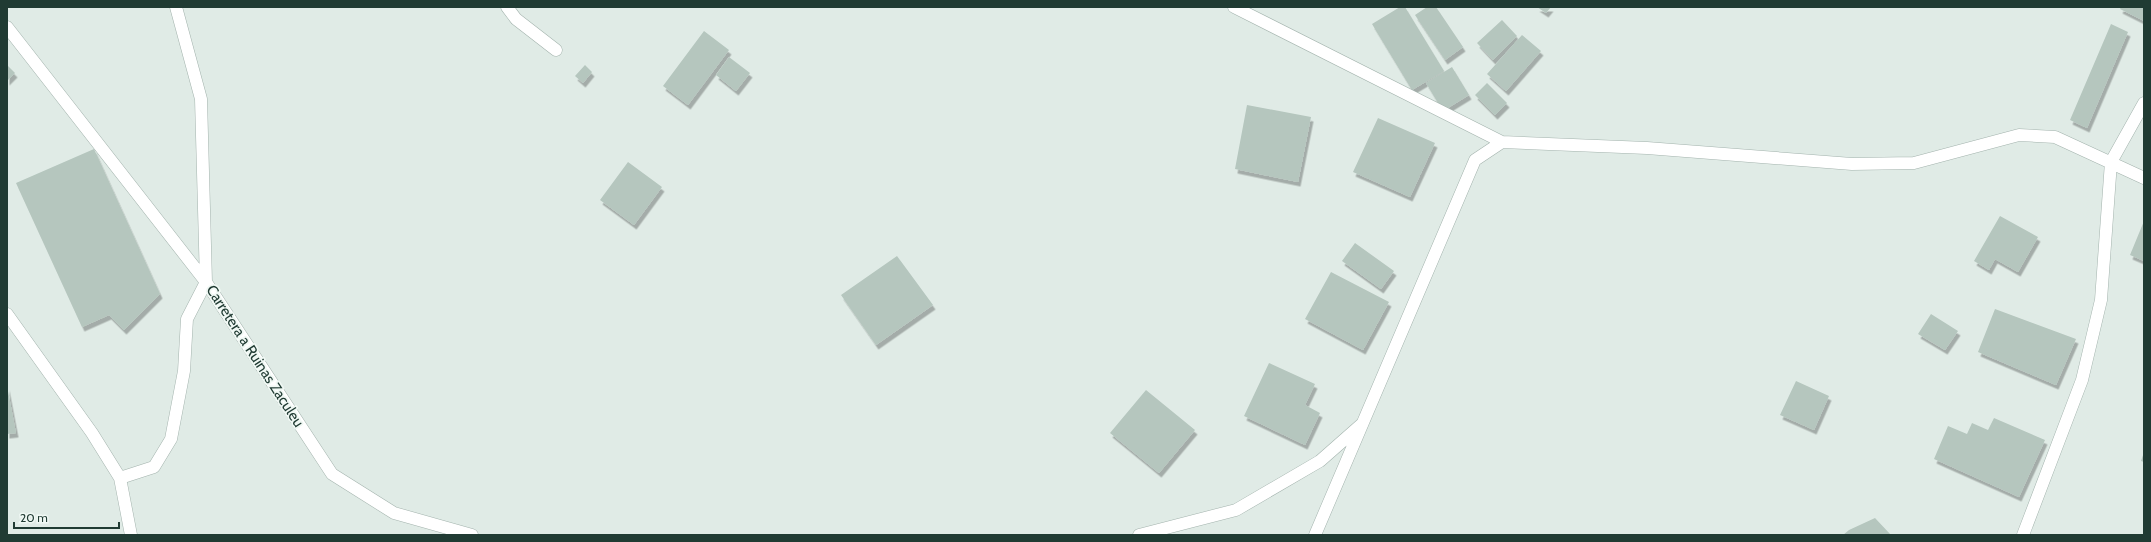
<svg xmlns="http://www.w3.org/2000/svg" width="2151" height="542" font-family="Cabin,sans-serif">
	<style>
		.building { fill: #b5c6be; filter: url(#shadow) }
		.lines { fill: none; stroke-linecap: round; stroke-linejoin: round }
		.minor-casing { stroke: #a3b3ad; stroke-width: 13 }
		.minor { stroke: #fff; stroke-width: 12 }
		.labels { text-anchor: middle; stroke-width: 3.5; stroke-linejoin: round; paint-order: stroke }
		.street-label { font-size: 15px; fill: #203b33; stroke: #f0f8f4 }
	</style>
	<defs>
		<filter id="shadow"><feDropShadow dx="2.5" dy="4.5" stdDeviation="0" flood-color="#0004"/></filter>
	</defs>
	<rect width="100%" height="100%" fill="#e0ebe6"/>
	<!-- building -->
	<path class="building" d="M1400 7H1405L1444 71 1412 90 1372 24Z
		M1427 7H1436L1463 47 1445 60 1415 15Z
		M1537 7H1551L1546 13Z
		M2121 7H2144V21L2120 9Z
		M1502 20 1517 36 1493 60 1477 43Z
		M2111 24 2128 32 2087 128 2070 120Z
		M704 31 729 50 688 105 663 86Z
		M1522 35 1541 51 1506 91 1487 74Z
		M729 57 750 73 736 91 716 75Z
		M7 65 15 73 7 81Z
		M585 65 592 72 583 83 575 76Z
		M1452 67 1469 95 1443 111 1426 83Z
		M1487 83 1507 103 1495 115 1475 95Z
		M1247 105 1311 117 1298 182 1235 169Z
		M1378 118 1435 143 1410 197 1353 172Z
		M94 149 160 294 124 330 109 315 82 327 16 183Z
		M628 162 662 187 634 225 600 200Z
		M2000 216 2038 237 2018 272 1995 259 1989 270 1974 261Z
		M2144 221V261L2130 255Z
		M1355 243 1394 271 1381 289 1342 261Z
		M897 256 933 305 876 345 841 295Z
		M1331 272 1389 302 1363 350 1305 319Z
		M1995 309 2076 339 2056 385 1978 352Z
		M1931 314 1958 331 1945 350 1918 334Z
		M1269 363 1315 384 1305 405 1320 413 1305 445 1244 416Z
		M1796 381 1829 396 1814 430 1780 415Z
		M7 386 16 433 7 434Z
		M1146 390 1195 430 1159 473 1110 433Z
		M1994 418 2045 440 2019 497 1934 459 1948 426 1967 434 1972 423 1988 430Z
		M2144 452V462L2141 461Z
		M1875 518 1891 535H1843L1849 530Z"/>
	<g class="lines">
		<!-- minor casing -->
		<g class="minor-casing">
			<path id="minor" d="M176 7 201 99 206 282 332 474 394 513 472 535
				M507 7 516 19 556 50
				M1234 7 1502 142 1647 148 1852 164 1914 163 2019 135 2055 137 2144 178
				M7 27 206 282 187 319 184 371 171 439 154 467 120 478 92 433 7 314
				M120 478 131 535
				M1139 535 1236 510 1320 461 1362 424
				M1315 535 1475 160 1502 142
				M2023 535 2082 380 2101 300 2111 162 2144 103"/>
		</g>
		<!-- minor -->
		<use href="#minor" class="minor"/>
	</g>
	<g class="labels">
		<!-- street labels -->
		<g class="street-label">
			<text transform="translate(255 356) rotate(57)" y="5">Carretera a Ruinas Zaculeu</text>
		</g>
	</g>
	<!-- border -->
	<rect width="2151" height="542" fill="none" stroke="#203b33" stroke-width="16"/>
	<!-- scale -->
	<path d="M14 522v6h105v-6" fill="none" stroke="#203b33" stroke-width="2"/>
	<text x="20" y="522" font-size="12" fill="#203b33" stroke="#f0f8f4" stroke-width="3" paint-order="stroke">20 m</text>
</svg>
